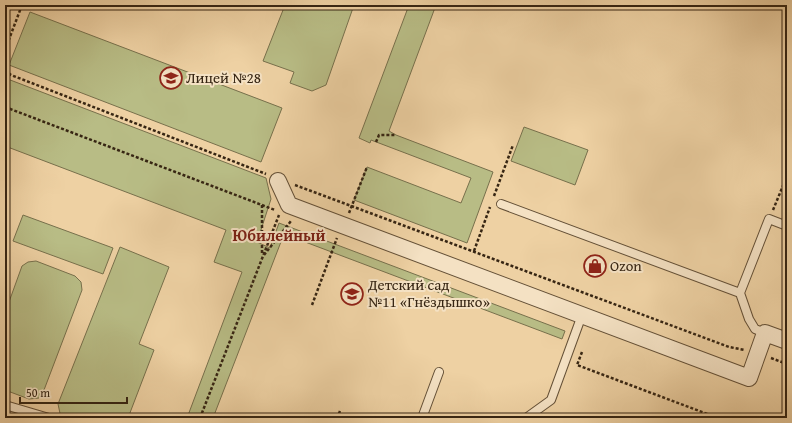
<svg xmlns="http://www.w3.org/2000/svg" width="792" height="423" font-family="'Gentium Book Plus',serif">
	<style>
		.green { fill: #b8bc85; stroke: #77704c }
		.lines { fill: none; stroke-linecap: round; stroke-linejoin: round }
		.service-casing { stroke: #645037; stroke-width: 10 }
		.minor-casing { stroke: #645037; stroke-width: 18 }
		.path { stroke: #362513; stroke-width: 2.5; stroke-dasharray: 3 2; stroke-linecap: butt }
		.service { stroke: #f4e1c3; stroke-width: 8 }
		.minor { stroke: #f4e1c3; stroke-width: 16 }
		.labels { text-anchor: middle; stroke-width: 4; stroke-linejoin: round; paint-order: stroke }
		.poi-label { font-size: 15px; fill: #362513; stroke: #f4e1c3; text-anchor: start }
		.neighbourhood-label { font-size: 16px; font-weight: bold; fill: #7a1f14; stroke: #f4e1c3 }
	</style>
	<rect width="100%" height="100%" fill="#eed1a3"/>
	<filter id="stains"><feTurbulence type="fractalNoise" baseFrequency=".005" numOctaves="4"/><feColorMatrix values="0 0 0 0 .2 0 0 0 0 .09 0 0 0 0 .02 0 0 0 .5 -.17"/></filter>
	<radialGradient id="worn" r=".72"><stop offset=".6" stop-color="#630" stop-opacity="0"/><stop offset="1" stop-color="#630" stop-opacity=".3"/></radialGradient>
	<!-- green -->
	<path class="green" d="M285 5H354L326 85 312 91 290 83 294 72 263 61Z
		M409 5H436L389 131 396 135 493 172 467 243 354 200 367 167 461 203 471 178 371 140 370 143 359 138Z
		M30 12 282 108 261 162 9 65Z
		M5 78 266 178 271 199 257 242 270 248 279 223 565 331 562 339 284 234 213 418H187L242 272 214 262 226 230 5 146Z
		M524 127 588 150 575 185 511 161Z
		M23 215 113 248 103 274 13 241Z
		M120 247 169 267 139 344 154 350 128 418H61L58 404Z
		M36 261 75 276 81 282 82 290 44 390 39 398 29 399 5 390V313L22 266 28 262Z"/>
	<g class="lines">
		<!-- service casing -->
		<g class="service-casing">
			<path id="service" d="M501 204 740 293 769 219 787 226
				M740 293 749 319 755 329 765 333
				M5 405 49 418
				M422 418 439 372
				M526 418 551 400 582 315"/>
		</g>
		<!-- minor casing -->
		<g class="minor-casing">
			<path id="minor" d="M278 181 289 205 749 378 765 333 787 341"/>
		</g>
		<!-- path -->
		<path class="path" d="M5 50 22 5
			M5 70 11 75 266 174
			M5 107 275 210
			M376 142 379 135H396
			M295 185 729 347 745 350
			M494 196 513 145
			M262 205V254
			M773 210 787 176
			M349 213 367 167
			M474 251 490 207
			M264 255 291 221
			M312 305 337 238
			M582 352 577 365 718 418
			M771 358 787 364
			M200 418 279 215
			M337 418 340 411"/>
		<!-- service -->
		<use href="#service" class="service"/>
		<!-- minor -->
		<use href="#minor" class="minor"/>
	</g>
	<!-- icons -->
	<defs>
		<g id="school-ring" transform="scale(1.15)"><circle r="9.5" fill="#f4e1c3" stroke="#8f2418" stroke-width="1.5"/><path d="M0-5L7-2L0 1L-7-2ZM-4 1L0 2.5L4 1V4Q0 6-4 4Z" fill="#8f2418"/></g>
		<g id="shop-ring" transform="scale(1.15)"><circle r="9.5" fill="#f4e1c3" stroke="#8f2418" stroke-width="1.5"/><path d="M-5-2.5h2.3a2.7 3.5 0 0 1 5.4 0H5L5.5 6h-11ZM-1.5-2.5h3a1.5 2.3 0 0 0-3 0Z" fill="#8f2418"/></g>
	</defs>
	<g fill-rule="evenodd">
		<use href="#school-ring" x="171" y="78"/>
		<use href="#shop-ring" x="595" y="266"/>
		<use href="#school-ring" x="352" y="294"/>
	</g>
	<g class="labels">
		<!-- poi labels -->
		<g class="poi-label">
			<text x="186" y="83">Лицей №28</text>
			<text x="610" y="271">Ozon</text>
			<text x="368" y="290">Детский сад<tspan x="368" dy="17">№11 «Гнёздышко»</tspan></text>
		</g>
		<!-- neighbourhood labels -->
		<g class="neighbourhood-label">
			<text x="279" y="241">Юбилейный</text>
		</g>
	</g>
	<!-- margin -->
	<rect width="792" height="423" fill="none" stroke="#eed1a3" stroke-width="20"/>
	<rect x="6" y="6" width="780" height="411" fill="none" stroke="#362513" stroke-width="2"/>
	<rect x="10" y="10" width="772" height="403" fill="none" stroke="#362513"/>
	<!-- scale -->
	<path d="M20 397v6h107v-6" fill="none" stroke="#362513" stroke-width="2"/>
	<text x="26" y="397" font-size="12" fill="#362513" stroke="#f4e1c3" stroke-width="3" paint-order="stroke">50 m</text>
	<rect width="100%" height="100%" filter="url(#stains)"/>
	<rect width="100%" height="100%" fill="url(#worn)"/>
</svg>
